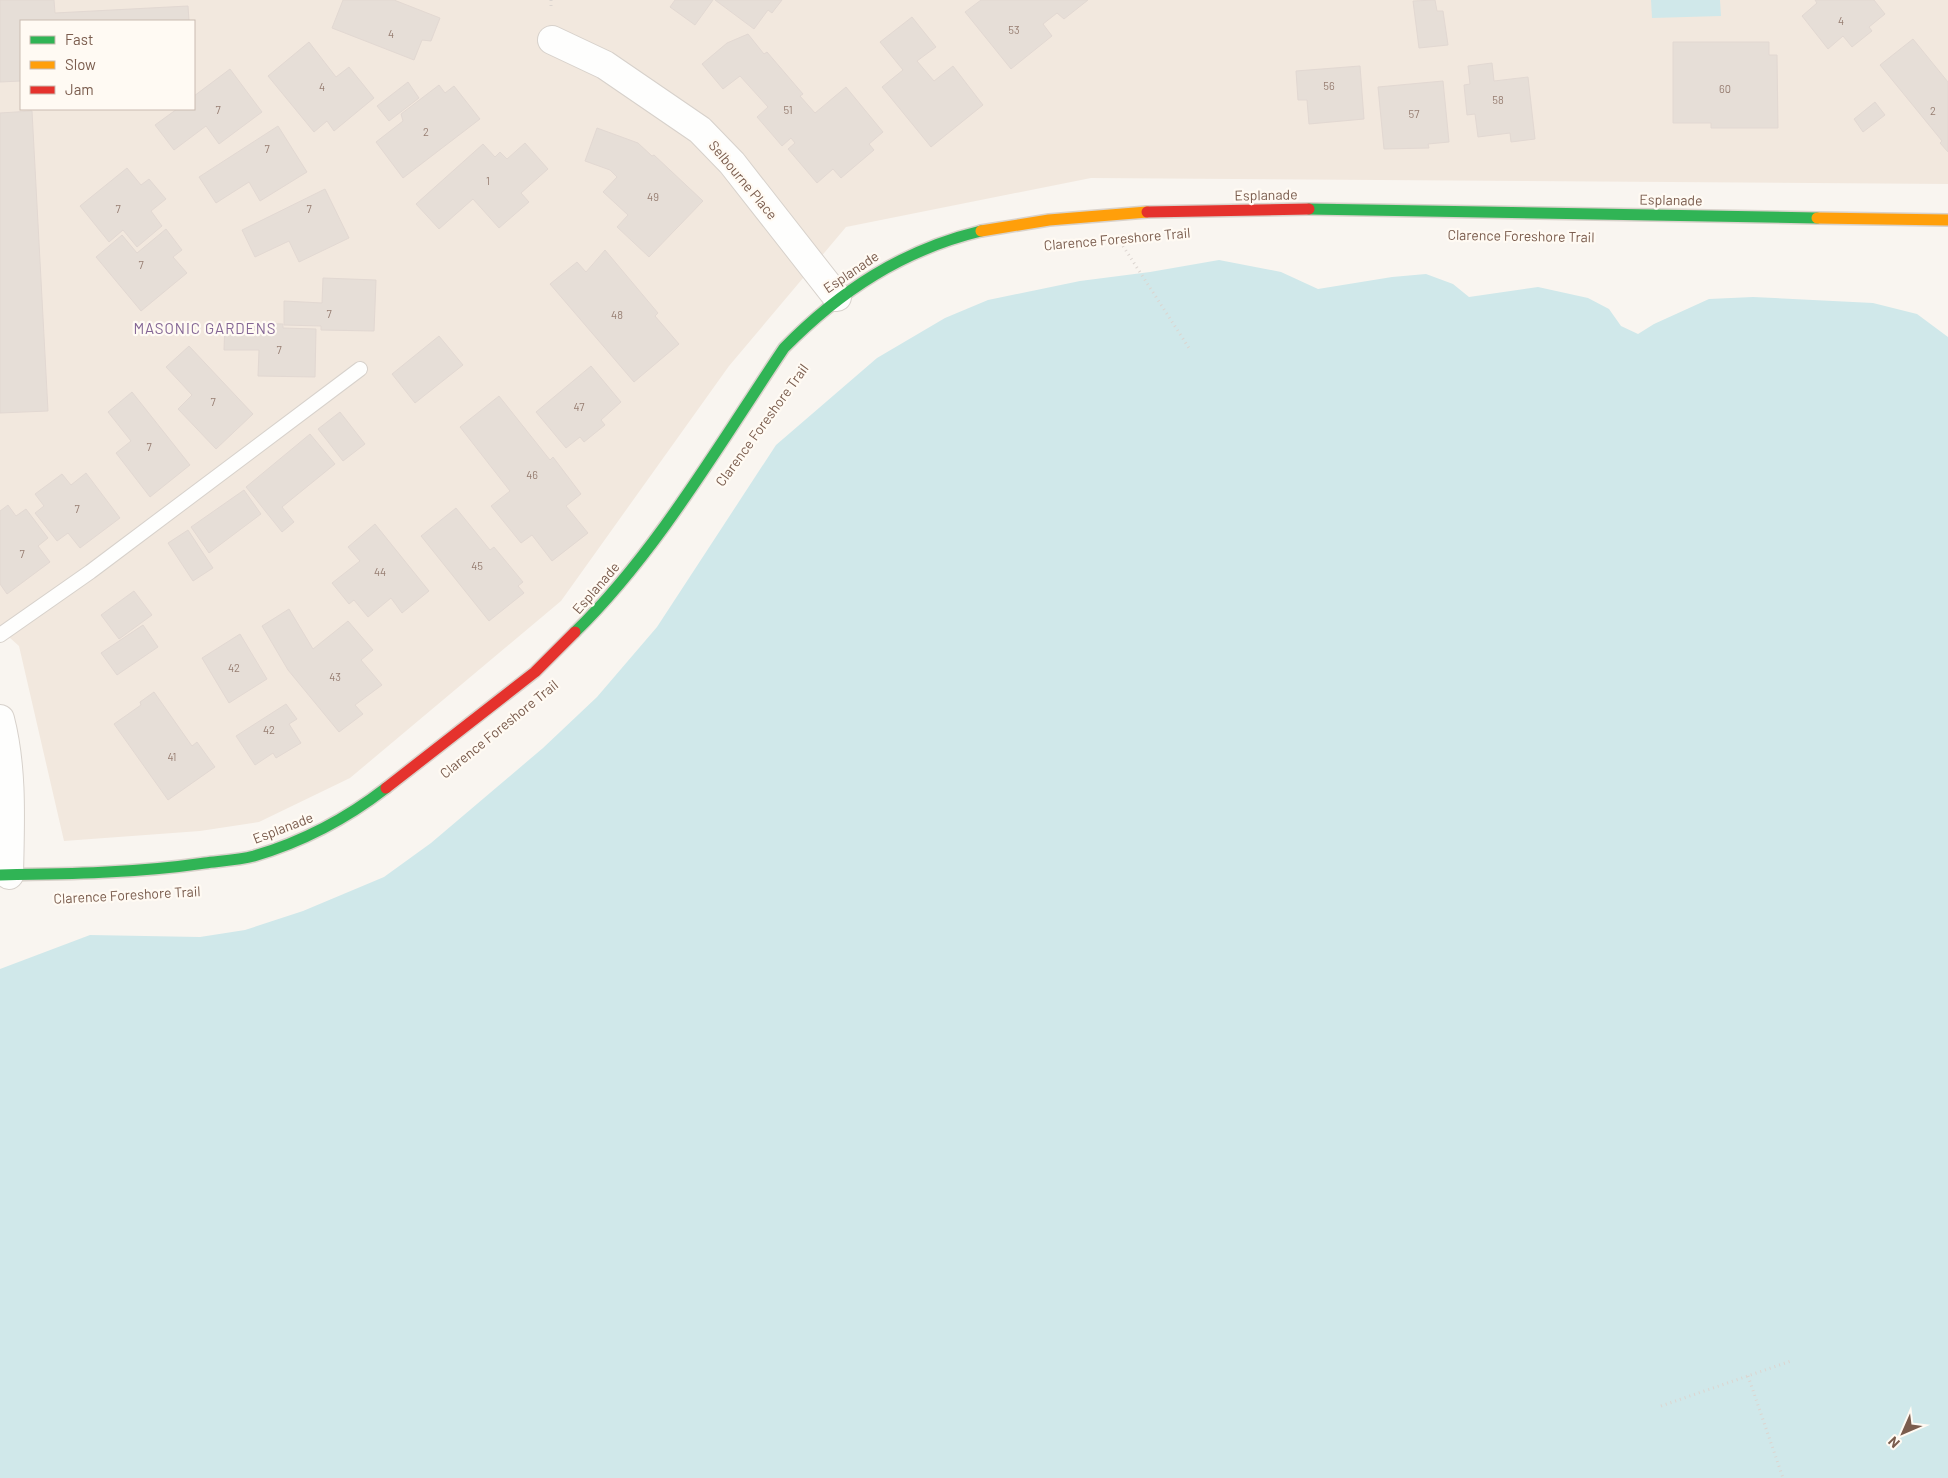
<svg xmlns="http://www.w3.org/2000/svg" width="1948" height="1478" font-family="Barlow,sans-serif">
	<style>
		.residential { fill: #f2e8de; fill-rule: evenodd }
		.water { fill: #d0e8ea }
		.building { fill: #e6ded7; stroke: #e2d8d2 }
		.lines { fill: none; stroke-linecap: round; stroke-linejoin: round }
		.lane-casing { stroke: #d7d1cb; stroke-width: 16 }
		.street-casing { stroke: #d7d1cb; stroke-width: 30 }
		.fast-casing { stroke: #d9d2cb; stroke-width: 14 }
		.slow-casing { stroke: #d9d2cb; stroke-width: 14 }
		.jam-casing { stroke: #d9d2cb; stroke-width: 14 }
		.path { stroke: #dcd5d0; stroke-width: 3; stroke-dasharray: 1 4; stroke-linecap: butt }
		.lane { stroke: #fefefd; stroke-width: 14 }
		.street { stroke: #fefefd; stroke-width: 28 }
		.fast { stroke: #30b455; stroke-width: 11 }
		.slow { stroke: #ff9f0a; stroke-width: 11 }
		.jam { stroke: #e5322d; stroke-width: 11 }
		.labels { text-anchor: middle; stroke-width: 4.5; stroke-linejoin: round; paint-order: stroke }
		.number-label { font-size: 11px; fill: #977e72 }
		.street-label { font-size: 14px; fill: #7a5c4d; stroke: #fffaf3 }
		.neighbourhood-label { font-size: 15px; letter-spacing: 1px; fill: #846695; stroke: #fffaf3 }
	</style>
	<rect width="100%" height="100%" fill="#f9f5f0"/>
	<!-- residential -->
	<path class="residential" d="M0 0H1948V184L1091 178 846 227 729 366 561 601 350 778 259 822 200 831 64 841 19 646 0 629ZM21 21H194V109H21Z"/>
	<!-- water -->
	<path class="water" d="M1651 0H1720L1721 16 1652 18Z
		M1219 260 1281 272 1318 289 1392 277 1426 274 1453 284 1469 297 1538 287 1588 298 1609 309 1621 326 1638 334 1654 324 1709 299 1753 297 1873 303 1917 314 1948 337V1478H0V969L90 935 200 937 245 930 303 911 384 877 431 843 543 748 597 697 657 627 776 445 877 358 945 318 988 300 1080 281 1150 272Z"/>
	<!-- building -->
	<path class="building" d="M0 0H54L55 13 188 6 189 21H21V81L0 82Z
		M343 0H394L440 18 431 41 422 40 414 60 332 28Z
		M675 0H713L695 25 670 7Z
		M715 0H782L772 13 768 10 754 29Z
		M981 0H1088L1064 19 1057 13 1043 24 1052 36 1011 69 965 12Z
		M1435 0 1437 11H1443L1448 45 1419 48 1413 1Z
		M1815 0H1874L1885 14 1869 27 1872 31 1852 47 1843 36 1828 49 1802 16 1817 3Z
		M912 17 936 47 917 61 934 81 953 66 983 105 931 147 882 87 903 70 880 42Z
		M748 34 764 54 767 52 803 94 800 96 815 113 846 87 883 132 869 144 874 150 841 178 833 169 817 183 788 149 795 143 791 138 782 146 757 117 768 107 740 76 723 89 702 64 727 43Z
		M1913 39 1948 82V152L1940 143 1942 141 1880 65Z
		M309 42 336 77 349 67 374 98 334 131 327 121 314 132 268 76Z
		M1673 42H1769V55H1777L1778 128H1711V123H1673Z
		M1492 63 1494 81 1528 77 1535 139 1511 142 1510 133 1478 137 1475 114 1467 115 1464 85 1470 84 1468 66Z
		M1360 66 1364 119 1309 124 1307 100H1298L1296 71Z
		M230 69 262 112 219 144 206 126 174 150 155 125 177 109H194V96Z
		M1443 81 1449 142 1428 144 1429 148 1384 149 1378 87Z
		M408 82 419 98 389 121 377 106Z
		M439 85 445 93 454 86 480 119 403 178 376 142 403 121 401 114Z
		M1875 102 1885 115 1863 132 1854 119Z
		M32 111 48 411 0 413V113Z
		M278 126 307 172 260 201 249 182 216 203 199 177Z
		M597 128 638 143 652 156 654 155 703 201 649 257 617 227 628 215 603 192 617 177 610 170 585 161Z
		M525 143 548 169 521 193 529 202 499 228 473 199 439 229 416 204 483 144 495 157 500 152 507 159Z
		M127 168 141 185 149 179 166 199 151 211 162 226 137 247 123 230 109 242 80 206Z
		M325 189 349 238 299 262 289 241 255 257 242 230Z
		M166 229 182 250 173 257 187 273 141 311 96 257 122 235 137 253Z
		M605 250 658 313 655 316 679 344 634 382 550 284 577 262 586 272Z
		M323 278 376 280 374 331 321 330V326L284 325V301L322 303Z
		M225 322 283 324V328L316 329 315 377 258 376 259 350H224Z
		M439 336 463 365 415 403 392 374Z
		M189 346 253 414 216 449 178 409 192 395 166 367Z
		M591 366 621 402 601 420 605 425 584 442 580 437 566 448 536 412Z
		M132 392 190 465 150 497 116 453 131 441 108 412Z
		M499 396 550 460 553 457 581 494 566 506 588 533 552 561 532 535 521 543 491 506 510 491 460 427Z
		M340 412 365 444 343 461 318 429Z
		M310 434 335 464 282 507 294 522 282 532 246 487Z
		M86 473 120 518 80 548 68 533 57 541 35 513 44 506 35 494 62 474 71 485Z
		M244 490 261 514 209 553 191 527Z
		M8 505 16 516 26 509 48 538 38 546 50 562 7 594 0 584V511Z
		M456 508 490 550 494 547 523 582 518 586 524 593 489 621 421 536Z
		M375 524 429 591 402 613 391 598 368 617 354 600 349 604 332 583 360 561 348 547Z
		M188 530 213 568 193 581 168 543Z
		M134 591 152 615 119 639 101 615Z
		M289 609 313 649 348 621 373 650 361 660 382 685 355 705 363 714 339 732 288 670 262 626Z
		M143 625 158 647 117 675 101 653Z
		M240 634 267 679 229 703 202 658Z
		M154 692 192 746 197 742 215 767 168 800 114 724 141 705 140 702Z
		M286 704 297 719 289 724 301 743 276 758 273 753 255 765 236 736Z"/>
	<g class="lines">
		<!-- lane casing -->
		<g class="lane-casing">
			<path id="lane" d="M0 635 90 572 360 369"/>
		</g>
		<!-- street casing -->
		<g class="street-casing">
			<path id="street" d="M552 40 605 65 700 130 732 163 837 297
				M0 719C13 769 10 824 9 875"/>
		</g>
		<!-- fast casing -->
		<g class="fast-casing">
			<path id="fast" d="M1309 209 1817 218
				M575 632C657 552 720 443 784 348 840 291 902 250 981 231
				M0 875C68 874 137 873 205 863 221 861 239 860 254 856 302 842 346 819 386 788"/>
		</g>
		<!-- slow casing -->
		<g class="slow-casing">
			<path id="slow" d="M1817 218 1948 220
				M981 231 1049 220 1147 212"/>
		</g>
		<!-- jam casing -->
		<g class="jam-casing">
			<path id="jam" d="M1147 212 1309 209
				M386 788 535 672 575 632"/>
		</g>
		<!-- path -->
		<path class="path" d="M551 0V10
			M1123 246 1189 348
			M1748 1376 1783 1478
			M1661 1406 1791 1361"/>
		<!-- lane -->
		<use href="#lane" class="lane"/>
		<!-- street -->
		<use href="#street" class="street"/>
		<!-- fast -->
		<use href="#fast" class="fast"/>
		<!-- slow -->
		<use href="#slow" class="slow"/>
		<!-- jam -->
		<use href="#jam" class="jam"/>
	</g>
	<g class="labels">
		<!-- number labels -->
		<g class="number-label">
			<text x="1841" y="25">4</text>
			<text x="1014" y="34">53</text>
			<text x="391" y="38">4</text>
			<text x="1329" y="90">56</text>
			<text x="322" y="91">4</text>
			<text x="1725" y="93">60</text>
			<text x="1498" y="104">58</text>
			<text x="218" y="114">7</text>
			<text x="788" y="114">51</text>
			<text x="1933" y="115">2</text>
			<text x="1414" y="118">57</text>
			<text x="426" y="136">2</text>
			<text x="267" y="153">7</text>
			<text x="488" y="185">1</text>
			<text x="653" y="201">49</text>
			<text x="118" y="213">7</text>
			<text x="309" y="213">7</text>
			<text x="141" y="269">7</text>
			<text x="329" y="318">7</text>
			<text x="617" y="319">48</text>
			<text x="279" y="354">7</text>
			<text x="213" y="406">7</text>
			<text x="579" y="411">47</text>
			<text x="149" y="451">7</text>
			<text x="532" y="479">46</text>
			<text x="77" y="513">7</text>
			<text x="22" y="558">7</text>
			<text x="477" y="570">45</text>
			<text x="380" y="576">44</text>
			<text x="234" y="672">42</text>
			<text x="335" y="681">43</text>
			<text x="269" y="734">42</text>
			<text x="172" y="761">41</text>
		</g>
		<!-- street labels -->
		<g class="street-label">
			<text transform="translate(743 180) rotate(50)" y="5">Selbourne Place</text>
			<text transform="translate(1266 195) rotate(-1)" y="5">Esplanade</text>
			<text transform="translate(1671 200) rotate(1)" y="5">Esplanade</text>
			<text transform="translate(1521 236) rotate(1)" y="5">Clarence Foreshore Trail</text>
			<text transform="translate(1117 239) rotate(-5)" y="5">Clarence Foreshore Trail</text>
			<text transform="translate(851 272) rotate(-34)" y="5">Esplanade</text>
			<text transform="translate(762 425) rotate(-54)" y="5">Clarence Foreshore Trail</text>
			<text transform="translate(596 588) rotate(-49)" y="5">Esplanade</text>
			<text transform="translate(499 729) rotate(-39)" y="5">Clarence Foreshore Trail</text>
			<text transform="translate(283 828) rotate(-21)" y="5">Esplanade</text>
			<text transform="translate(127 895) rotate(-3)" y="5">Clarence Foreshore Trail</text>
		</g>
		<!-- neighbourhood labels -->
		<g class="neighbourhood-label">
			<text x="205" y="334">MASONIC GARDENS</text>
		</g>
	</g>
	<!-- legend -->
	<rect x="20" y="20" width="175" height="90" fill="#fffaf3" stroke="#cabbb1"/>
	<rect x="30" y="36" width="25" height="8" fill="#30b455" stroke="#cabbb1"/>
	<text x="65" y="45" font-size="15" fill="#7a5c4d">Fast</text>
	<rect x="30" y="61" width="25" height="8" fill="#ff9f0a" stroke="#cabbb1"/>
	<text x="65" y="70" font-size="15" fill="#7a5c4d">Slow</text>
	<rect x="30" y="86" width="25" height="8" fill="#e5322d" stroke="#cabbb1"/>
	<text x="65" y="95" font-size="15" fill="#7a5c4d">Jam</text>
	<!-- north arrow -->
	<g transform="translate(1903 1433) rotate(225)" stroke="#fffaf3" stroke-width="4" paint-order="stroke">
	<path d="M0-4L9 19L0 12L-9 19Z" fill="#7a5c4d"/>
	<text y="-8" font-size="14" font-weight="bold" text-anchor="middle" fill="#7a5c4d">N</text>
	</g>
</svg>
